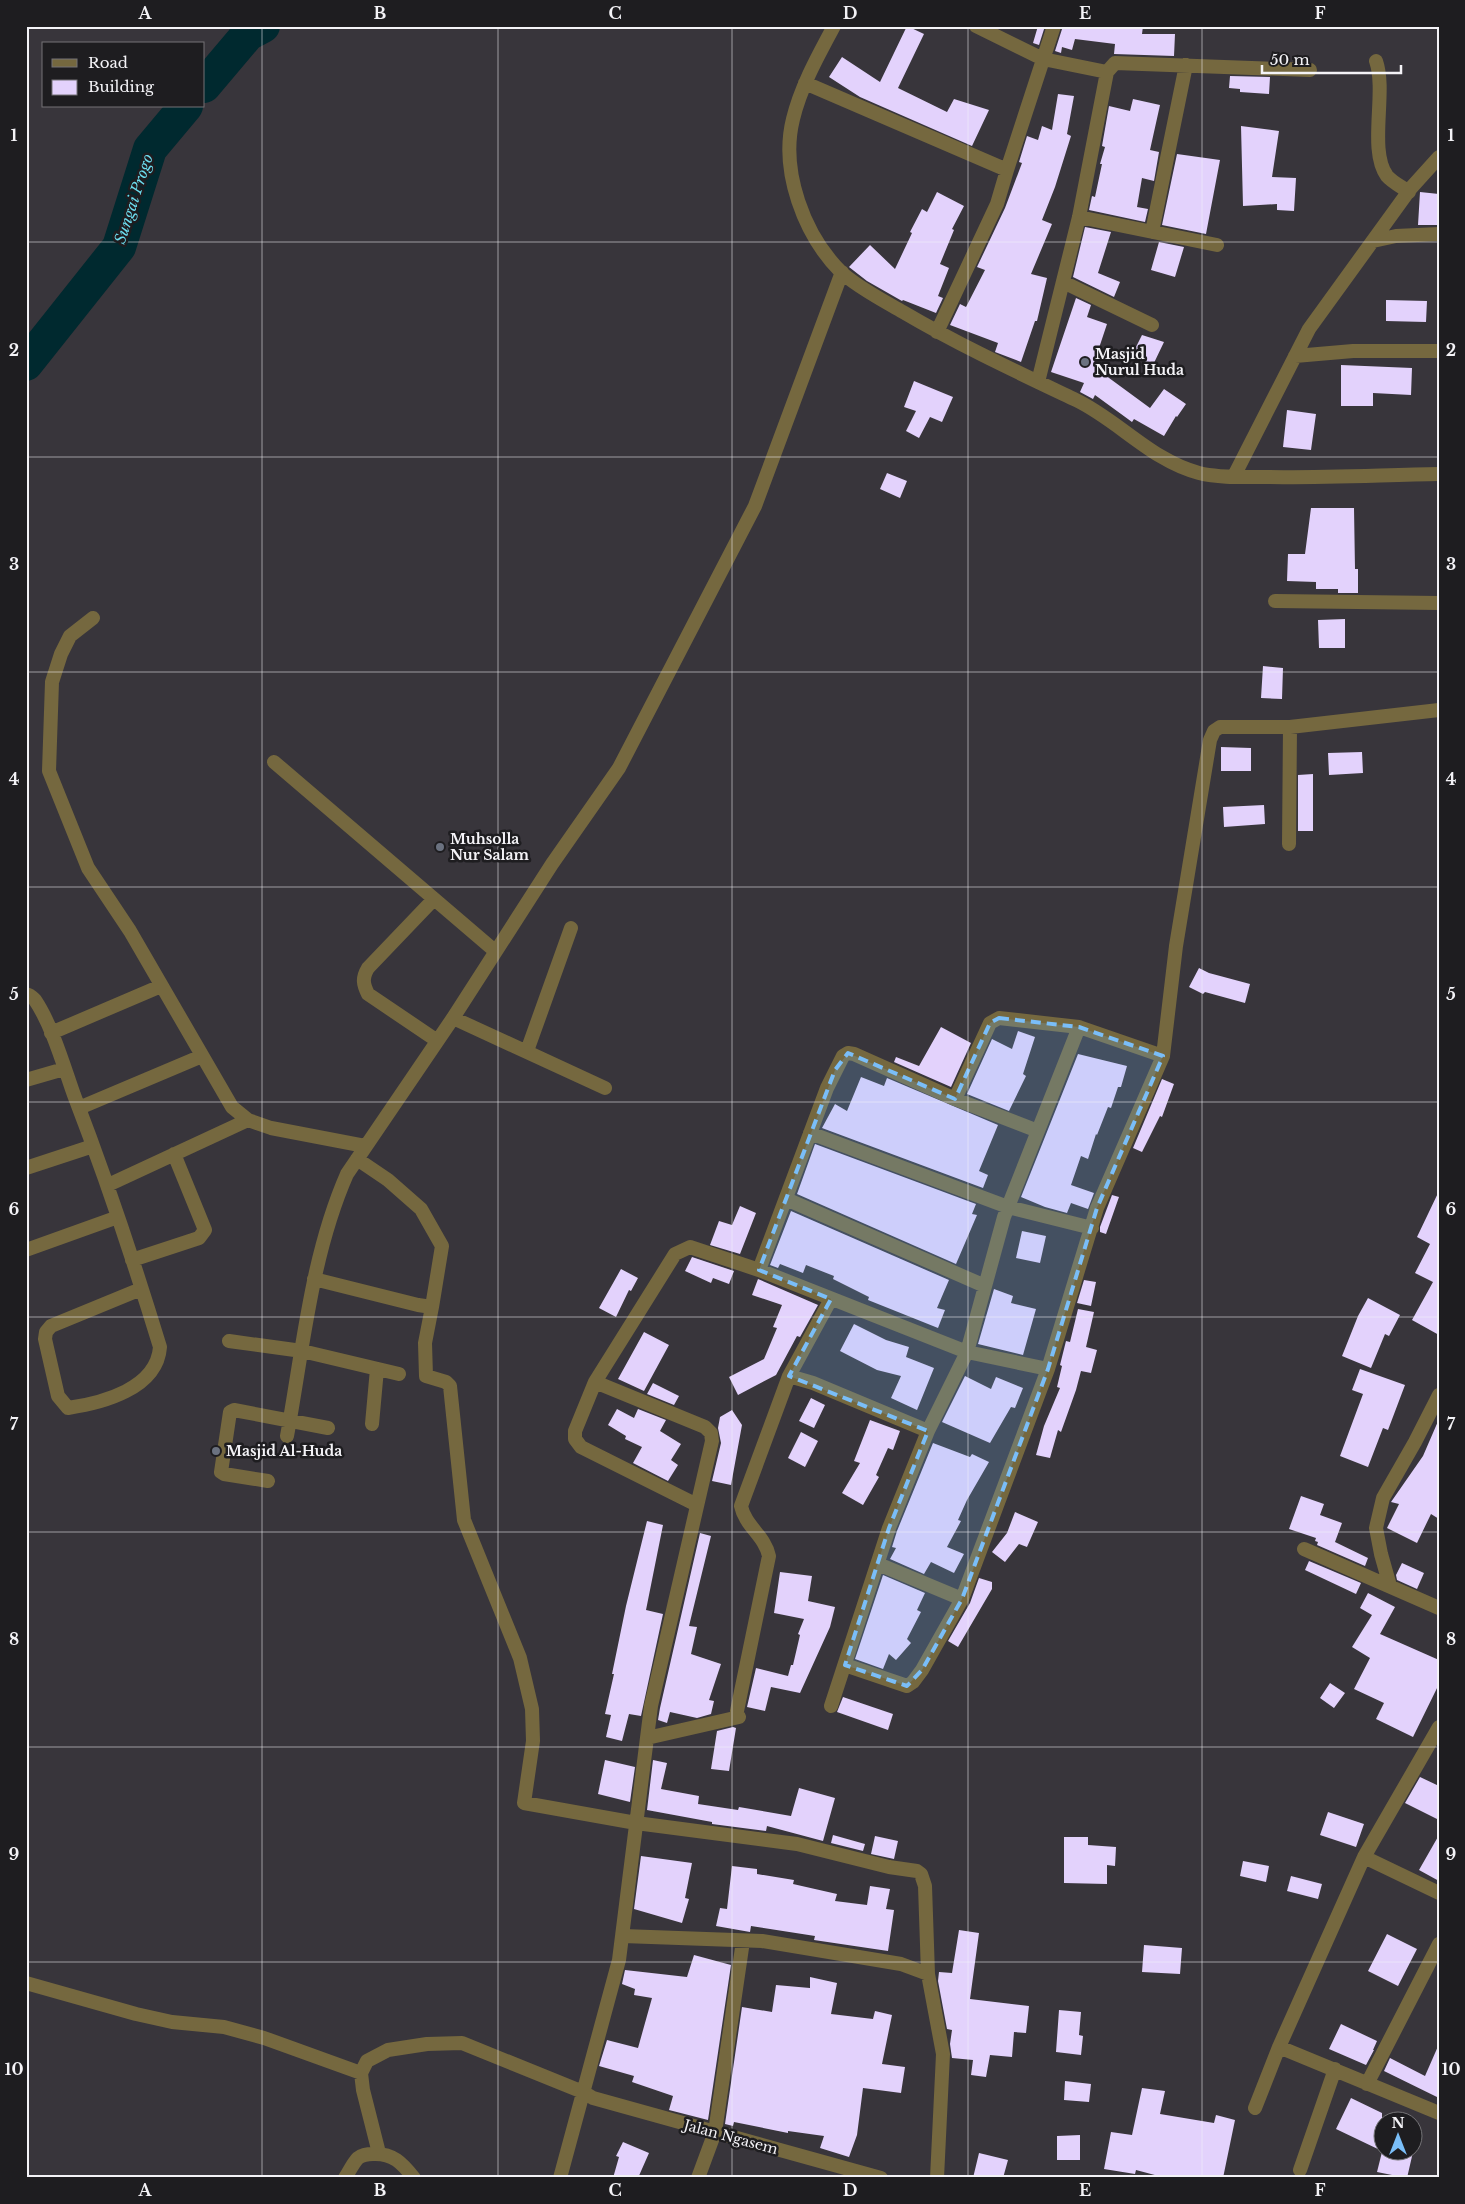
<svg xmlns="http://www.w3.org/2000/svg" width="1465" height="2204" font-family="'Libre Baskerville',serif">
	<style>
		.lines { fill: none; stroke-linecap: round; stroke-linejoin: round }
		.river { stroke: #00292f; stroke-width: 34 }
		.building { fill: #e3d2fc }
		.minor { stroke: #75683f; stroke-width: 14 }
		.marked { fill: #7abef8; fill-opacity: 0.2; stroke: #7abef8; stroke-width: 4; stroke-dasharray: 10 6; stroke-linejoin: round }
		.grid { fill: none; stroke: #f4f3f7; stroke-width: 1; stroke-opacity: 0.55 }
		.worship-dot { fill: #6b7280; stroke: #1e1d20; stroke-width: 2 }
		.labels { text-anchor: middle; stroke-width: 5; stroke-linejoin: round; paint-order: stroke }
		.poi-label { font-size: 14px; font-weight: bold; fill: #f4f3f7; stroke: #1e1d20; text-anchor: start }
		.street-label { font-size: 14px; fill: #f4f3f7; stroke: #1e1d20 }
		.water-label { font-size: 15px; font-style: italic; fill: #6cdcee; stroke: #1e1d20 }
		.neatline { fill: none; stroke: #f4f3f7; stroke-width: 2 }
		.grid-label { font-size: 16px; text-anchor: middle; font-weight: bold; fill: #f4f3f7 }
	</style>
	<rect width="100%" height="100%" fill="#38353b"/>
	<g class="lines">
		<!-- river -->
		<path class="river" d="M204 86 248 34 263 26
			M26 364 119 247 150 149 186 106"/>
	</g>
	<!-- building -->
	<path class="building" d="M907 26 924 34 898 88 947 112 954 99 989 110 972 146 860 97 829 77 842 57 880 82Z
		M1038 26H1045L1039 45 1033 43Z
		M1063 26H1143L1142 34H1175L1174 56 1114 54 1115 44 1075 39 1072 50 1062 47 1061 53 1055 51Z
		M1230 76 1270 77 1269 94 1240 92V89L1229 88Z
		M1058 94 1074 96 1067 134 1071 136 1055 187 1042 220 1052 224 1031 274 1047 278 1037 321H1035L1021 362 995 352 998 343 950 325 960 304 966 307 985 270 977 267 1005 208 1022 163 1019 162 1027 136 1038 140 1042 126 1052 130Z
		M1133 99 1160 105 1150 150 1159 152 1154 181 1142 178 1137 207 1148 209 1145 222 1089 210 1092 196 1095 197 1102 164H1100L1105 147 1102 146 1109 106 1130 111Z
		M1241 126 1279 131 1272 177 1296 178 1294 211 1277 210V204L1243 206Z
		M1177 154 1220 160 1206 234 1162 225Z
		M937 192 964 206 952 229 954 230 940 264 949 268 938 296 943 298 936 313 903 300 902 301 867 281 849 267 870 245 895 269 912 233 910 232 922 209 927 212Z
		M1420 192 1439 194V225H1418Z
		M1085 227 1111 232 1098 273 1120 282 1114 297 1073 277Z
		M1159 242 1184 247 1175 277 1151 270Z
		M1076 298 1091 305 1087 317 1107 324 1093 366 1106 372 1105 375 1150 408 1164 389 1186 404 1177 417 1176 416 1164 436 1134 419 1132 422 1095 395 1093 399 1080 392 1084 383 1051 372Z
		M1386 300 1427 301 1426 322 1386 321Z
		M1142 335 1164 342 1153 365 1132 355Z
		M1341 365 1412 368 1411 395 1373 393V406H1341Z
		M914 381 953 397 942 422 930 417 919 438 906 431 916 411 904 407Z
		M1287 410 1316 414 1311 450 1283 447Z
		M887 473 907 481 900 498 880 489Z
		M1311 508H1354L1355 569H1358V593H1338V589H1316V582L1287 581 1288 554H1305Z
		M1345 619V648H1319L1318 620Z
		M1263 666 1283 668 1282 699 1261 698Z
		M1221 747 1251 748V771H1221Z
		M1362 752 1363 773 1329 775 1328 753Z
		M1313 774V831H1298V775Z
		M1264 805 1265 824 1224 827 1223 807Z
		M1199 968 1209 973 1250 984 1245 1003 1205 992 1203 994 1189 987Z
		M941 1027 971 1043 951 1087 894 1062 896 1057 919 1066Z
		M1018 1031 1035 1037 1023 1074 1026 1076 1009 1111 967 1094 992 1039 1012 1049Z
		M1078 1054 1127 1066 1121 1087H1118L1111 1108 1108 1107 1097 1135 1096 1134 1088 1159 1081 1156 1071 1185 1094 1193 1088 1209 1071 1203 1067 1213 1045 1207 1021 1197Z
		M861 1077 884 1086 887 1078 998 1125 979 1171 988 1175 983 1188 822 1128 835 1104 847 1111Z
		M1162 1079 1174 1084 1162 1117 1160 1116 1142 1152 1133 1148Z
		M815 1144 976 1204 972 1214 977 1215 956 1264 797 1194Z
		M1439 1191V1335L1412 1320 1433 1282 1415 1273 1430 1244 1417 1237Z
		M1112 1195 1119 1197 1106 1234 1100 1232V1227Z
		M740 1206 756 1213 740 1254 710 1245 719 1221 732 1225Z
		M791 1211 949 1280 937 1308 945 1310 938 1328 868 1300 869 1297 833 1279 834 1276 806 1265 803 1273 780 1264 778 1268 770 1265Z
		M1022 1231 1046 1236 1040 1263 1016 1258Z
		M692 1257 734 1271 729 1284 713 1278 711 1283 685 1271Z
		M621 1269 638 1278 631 1291 629 1290 616 1317 599 1308Z
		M758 1279 818 1305 800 1337 797 1336 776 1375 738 1395 729 1377 764 1359 777 1328 773 1327 782 1305 752 1295Z
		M1084 1280 1096 1282 1091 1306 1077 1303Z
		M994 1289 1013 1296 1011 1303 1036 1309 1023 1355 978 1344Z
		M1368 1298 1400 1315 1389 1336 1385 1334 1371 1368 1342 1356 1358 1316Z
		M1078 1309 1094 1312 1086 1347 1097 1350 1091 1373 1081 1371 1076 1390 1061 1432 1058 1430 1050 1458 1036 1455 1044 1426 1060 1388 1057 1387 1062 1366 1060 1365 1066 1341 1070 1342Z
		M854 1324 886 1340 909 1347 906 1357 934 1368 917 1410 891 1398 901 1376 877 1370 840 1351Z
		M644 1332 669 1345 644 1391 618 1379Z
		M1360 1369 1405 1385 1388 1430 1383 1428 1368 1467 1340 1456 1363 1394 1352 1390Z
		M965 1376 991 1389 996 1377 1023 1388 1015 1408 1011 1407 990 1443 942 1422Z
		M653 1383 679 1396 674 1405 647 1394Z
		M811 1398 825 1405 814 1428 799 1421Z
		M617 1409 634 1418 638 1409 666 1420 660 1431 681 1444 671 1460 678 1465 668 1481 633 1463 642 1447 625 1439 626 1436 608 1425Z
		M732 1410 742 1425 731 1485 712 1481 721 1443 718 1428 720 1417Z
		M1439 1419V1519L1431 1514 1417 1543 1387 1528 1399 1504 1391 1502 1423 1456Z
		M870 1420 900 1431 893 1450 888 1448 876 1475 879 1477 863 1505 842 1493 860 1463 854 1461Z
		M801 1432 818 1441 805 1467 788 1458Z
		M933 1443 970 1457 972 1454 989 1462 967 1500 958 1520 961 1521 947 1547 964 1554 954 1573 931 1562 924 1574 890 1559 896 1548 892 1547 897 1531Z
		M1301 1496 1324 1504 1320 1515 1342 1523 1335 1542 1368 1558 1365 1566 1317 1545 1318 1542 1315 1541 1316 1538 1289 1529Z
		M1015 1512 1038 1522 1027 1547 1019 1544 1005 1562 992 1552 1007 1533Z
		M647 1521 663 1525 646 1610 663 1614 641 1716 629 1714 622 1741 606 1737 611 1715 605 1714 614 1674H612L626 1606Z
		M700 1533 711 1536 689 1626 697 1627 691 1654 721 1664 709 1700 714 1701 711 1714 697 1718 670 1712 667 1723 658 1720 660 1708Z
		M1309 1561 1361 1583 1356 1594 1305 1570Z
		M1402 1563 1424 1573 1417 1589 1397 1580 1396 1575Z
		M780 1572 812 1576 808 1601 835 1607 830 1627 800 1693 771 1687 765 1711 747 1707 756 1668 788 1676 791 1665H793L800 1635 798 1634 804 1619 774 1613Z
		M883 1575 925 1593 917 1610 921 1612 907 1639 911 1643 896 1660 889 1654 883 1669 855 1659Z
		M979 1578 992 1582V1589L958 1647 948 1641 970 1603Z
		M1368 1593 1395 1607 1380 1634 1439 1660V1684L1413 1737 1376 1719 1384 1703 1354 1689 1370 1658 1352 1647 1372 1615 1360 1608Z
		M1330 1683 1345 1693 1334 1708 1320 1698Z
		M843 1697 893 1714 888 1730 837 1712Z
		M733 1727 736 1728 729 1771 711 1769 717 1731Z
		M605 1760 635 1767 630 1802 598 1794Z
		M653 1760 667 1763 661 1789 699 1796 698 1804 738 1810 739 1807 791 1816 799 1788 835 1798 823 1841 767 1826 766 1831 712 1824V1822L647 1810Z
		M1420 1777 1439 1786V1820L1405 1803Z
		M1328 1812 1364 1824 1356 1847 1320 1835Z
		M833 1835 865 1844 863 1851 831 1843Z
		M1439 1835V1881L1419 1870Z
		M875 1836 898 1841 894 1859 871 1854Z
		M1064 1837H1088V1845L1116 1847 1115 1866 1107 1865V1884L1064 1883Z
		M641 1856 692 1863 685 1898 689 1899 682 1923 634 1909Z
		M1243 1861 1269 1866 1266 1882 1240 1876Z
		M732 1866 757 1869V1874L794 1880 793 1884 837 1894 835 1901 867 1905 870 1886 890 1889 886 1909 894 1910 888 1951 814 1940 815 1936 751 1926 750 1932 716 1926 720 1908 727 1909Z
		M1291 1876 1322 1884 1318 1899 1287 1891Z
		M959 1930 979 1933 970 1999 1029 2006 1026 2033 1014 2032 1012 2057 990 2055 986 2077 971 2075 973 2060 952 2058 950 2044 952 2030 947 2029 938 1981 939 1972 952 1973Z
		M1387 1934 1417 1949 1398 1986 1368 1971Z
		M1144 1945 1182 1948 1180 1974 1142 1972Z
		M694 1955 731 1965 708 2120 669 2110 673 2096 632 2082 634 2076 599 2066 607 2040 638 2048 652 1998 634 1995 635 1989 622 1984 625 1970 687 1977Z
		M810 1977 837 1983 831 2014 873 2019 875 2011 892 2015 882 2064 905 2067 901 2093 863 2088 857 2135 849 2157 820 2148 824 2136 788 2131V2133L734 2122 733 2126 725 2124 742 2007 772 2012 776 1985 810 1988Z
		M1059 2010 1081 2012 1079 2035 1083 2036 1081 2055 1056 2052Z
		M1341 2024 1377 2041 1373 2050H1374L1366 2065 1329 2049Z
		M1439 2044V2098L1384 2071 1390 2058 1425 2076Z
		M1065 2081 1091 2084 1089 2102 1064 2100Z
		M1142 2088 1165 2091 1160 2114 1214 2123 1216 2115 1235 2120 1223 2178H1166L1136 2170 1135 2174 1104 2169 1111 2132 1132 2135Z
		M1351 2098 1382 2113V2151L1336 2129Z
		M1080 2135V2160H1057V2136Z
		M623 2142 649 2153 638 2178H613L619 2157 616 2156Z
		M1382 2152H1413L1407 2178 1377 2172Z
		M979 2153 1008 2160 1003 2178H973Z"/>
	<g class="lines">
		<!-- minor -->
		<path class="minor" d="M834 26C818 56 801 86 793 119 780 171 804 235 841 272 857 287 884 301 903 312 959 345 1017 372 1076 400 1118 420 1152 461 1199 473 1219 478 1242 477 1263 477 1322 478 1380 475 1439 474
			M976 26 1043 59 1107 72
			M1376 61C1387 92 1368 150 1387 176 1392 182 1402 187 1409 192
			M805 83 1007 170 997 204 937 332
			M1007 170 1054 26
			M1079 217 1217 245
			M1152 232 1186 65
			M1373 241 1396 236 1439 234
			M1063 282 1152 325
			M1295 356 1353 351H1439
			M1038 382 1079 217 1107 72 1115 63 1310 70
			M1234 476 1309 329 1411 188 1439 157
			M1275 601 1439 603
			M93 618 70 636 61 654 52 682 49 771 88 868 130 931 232 1107 248 1120 271 1128 365 1146
			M274 762 495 951
			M1289 844 1290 727
			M434 899 368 968C362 978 363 984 368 994L436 1040
			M26 994C31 995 32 997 35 1000 52 1025 64 1067 74 1095 106 1178 134 1262 160 1347 157 1389 102 1403 68 1408L58 1396 45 1339 46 1332 51 1326 141 1289
			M453 1018 605 1088
			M51 1033 161 986
			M527 1051 571 928
			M1163 1056 1176 946 1210 740 1214 731 1220 727H1290L1439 710
			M26 1080 64 1069
			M955 1099 1038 1131
			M79 1108 202 1056
			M810 1133 1008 1207 1092 1228
			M357 1159 388 1180 421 1209 442 1246 432 1307
			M26 1168 93 1146
			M108 1185 248 1120
			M786 1199 985 1286
			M26 1250 118 1217
			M132 1260 199 1238 205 1230 174 1154
			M759 1270 827 1088 843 1056 848 1053 854 1054 955 1099 990 1023 999 1018 1079 1027
			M314 1279 418 1305 432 1307 425 1343 426 1376 446 1382 450 1386 464 1520 520 1658 532 1709 533 1741 524 1803 636 1823 797 1844 889 1867 917 1871 921 1874 925 1886 928 1974 943 2054 937 2178
			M229 1341 302 1351 399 1374
			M789 1376 831 1299
			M595 1382 575 1431V1439L581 1447 697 1505
			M372 1424 377 1369
			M287 1436C303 1349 311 1256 347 1174L453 1018 552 864 619 768 755 506 842 272
			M268 1481 224 1474 221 1472 230 1412 234 1410 328 1428
			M1304 1549 1439 1608
			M878 1564 962 1599
			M1390 1586 1381 1554 1376 1528 1383 1498 1415 1442 1439 1395
			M831 1706 889 1528 928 1431 967 1352 1004 1217 1079 1027 1163 1056 1097 1208 1048 1369 962 1599 922 1670 913 1682 907 1686 845 1665
			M737 1711 769 1556C765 1536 745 1526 741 1506L789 1376 813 1383 928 1431
			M647 1738 739 1717
			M1364 1857 1439 1727
			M623 1936 762 1941 901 1964 928 1974
			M26 1983 136 2014 172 2022 224 2027 264 2038 361 2073
			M1279 2047 1439 2113
			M1367 2084 1439 1944
			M1255 2108 1279 2047 1364 1857 1439 1893
			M379 2153 363 2090 361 2073 367 2061 388 2050 427 2044 462 2043 583 2092 593 2098 881 2178
			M1300 2170 1335 2069
			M345 2178C349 2172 353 2163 358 2158 362 2155 368 2154 373 2154 393 2153 402 2163 414 2178
			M560 2178 619 1960 651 1706 712 1441 711 1433 705 1427 595 1382 675 1254 690 1247 759 1270 967 1352 1048 1369
			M698 2178 715 2132 743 1941"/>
	</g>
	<!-- marked area -->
	<path class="marked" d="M999 1018 1079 1027 1163 1056 1097 1208 1048 1369 962 1599 922 1670 907 1686 845 1665 889 1528 928 1431 789 1376 831 1299 759 1270 835 1070 848 1053 955 1099 990 1023Z"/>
	<!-- grid -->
	<path class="grid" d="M262 26V2178M498 26V2178M732 26V2178M968 26V2178M1202 26V2178M26 242H1439M26 457H1439M26 672H1439M26 887H1439M26 1102H1439M26 1317H1439M26 1532H1439M26 1747H1439M26 1962H1439"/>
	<!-- markers -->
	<g class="worship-dot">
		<circle cx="1085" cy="362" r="5"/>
		<circle cx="440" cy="847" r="5"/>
		<circle cx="216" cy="1451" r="5"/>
	</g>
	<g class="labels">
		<!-- poi labels -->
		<g class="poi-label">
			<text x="1095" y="359">Masjid<tspan x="1095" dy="16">Nurul Huda</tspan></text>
			<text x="450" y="844">Muhsolla<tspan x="450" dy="16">Nur Salam</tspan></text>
			<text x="226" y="1456">Masjid Al-Huda</text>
		</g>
		<!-- street labels -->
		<g class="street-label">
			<text transform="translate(731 2137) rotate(15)" y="5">Jalan Ngasem</text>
		</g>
		<!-- water labels -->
		<g class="water-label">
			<text transform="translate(134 199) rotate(-72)" y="5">Sungai Progo</text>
		</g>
	</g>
	<!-- border -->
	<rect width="1465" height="2204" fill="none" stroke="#1e1d20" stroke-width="55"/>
	<!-- legend -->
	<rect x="42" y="42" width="162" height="65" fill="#1e1d20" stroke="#747376"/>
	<rect x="52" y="59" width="25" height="8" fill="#75683f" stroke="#747376"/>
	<text x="88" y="68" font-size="15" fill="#f4f3f7">Road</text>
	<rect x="52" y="80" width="25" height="15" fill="#e3d2fc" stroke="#747376"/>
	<text x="88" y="92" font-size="15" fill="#f4f3f7">Building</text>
	<!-- north arrow -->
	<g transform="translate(1398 2136)"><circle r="24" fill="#1e1d20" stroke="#747376"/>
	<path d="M0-4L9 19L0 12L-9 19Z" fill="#7abef8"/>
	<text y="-8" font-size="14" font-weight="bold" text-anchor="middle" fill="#f4f3f7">N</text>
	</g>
	<!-- scale -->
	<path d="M1262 65v8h139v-8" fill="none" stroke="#f4f3f7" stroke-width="2.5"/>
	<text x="1270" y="65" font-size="15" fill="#f4f3f7" stroke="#1e1d20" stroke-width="4" paint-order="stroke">50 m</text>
	<rect x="28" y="28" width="1410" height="2148" class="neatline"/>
	<g class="grid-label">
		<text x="145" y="19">A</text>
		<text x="380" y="19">B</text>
		<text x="615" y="19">C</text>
		<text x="850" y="19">D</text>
		<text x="1085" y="19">E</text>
		<text x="1320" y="19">F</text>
		<text x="14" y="141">1</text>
		<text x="1451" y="141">1</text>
		<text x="14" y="356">2</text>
		<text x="1451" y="356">2</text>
		<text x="14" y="570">3</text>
		<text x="1451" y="570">3</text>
		<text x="14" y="785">4</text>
		<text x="1451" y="785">4</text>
		<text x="14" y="1000">5</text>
		<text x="1451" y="1000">5</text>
		<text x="14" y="1215">6</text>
		<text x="1451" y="1215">6</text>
		<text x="14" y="1430">7</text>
		<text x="1451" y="1430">7</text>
		<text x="14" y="1645">8</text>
		<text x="1451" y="1645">8</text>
		<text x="14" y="1860">9</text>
		<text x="1451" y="1860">9</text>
		<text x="14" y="2075">10</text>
		<text x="1451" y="2075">10</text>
		<text x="145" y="2196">A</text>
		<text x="380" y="2196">B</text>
		<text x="615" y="2196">C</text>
		<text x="850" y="2196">D</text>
		<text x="1085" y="2196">E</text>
		<text x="1320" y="2196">F</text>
	</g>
</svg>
